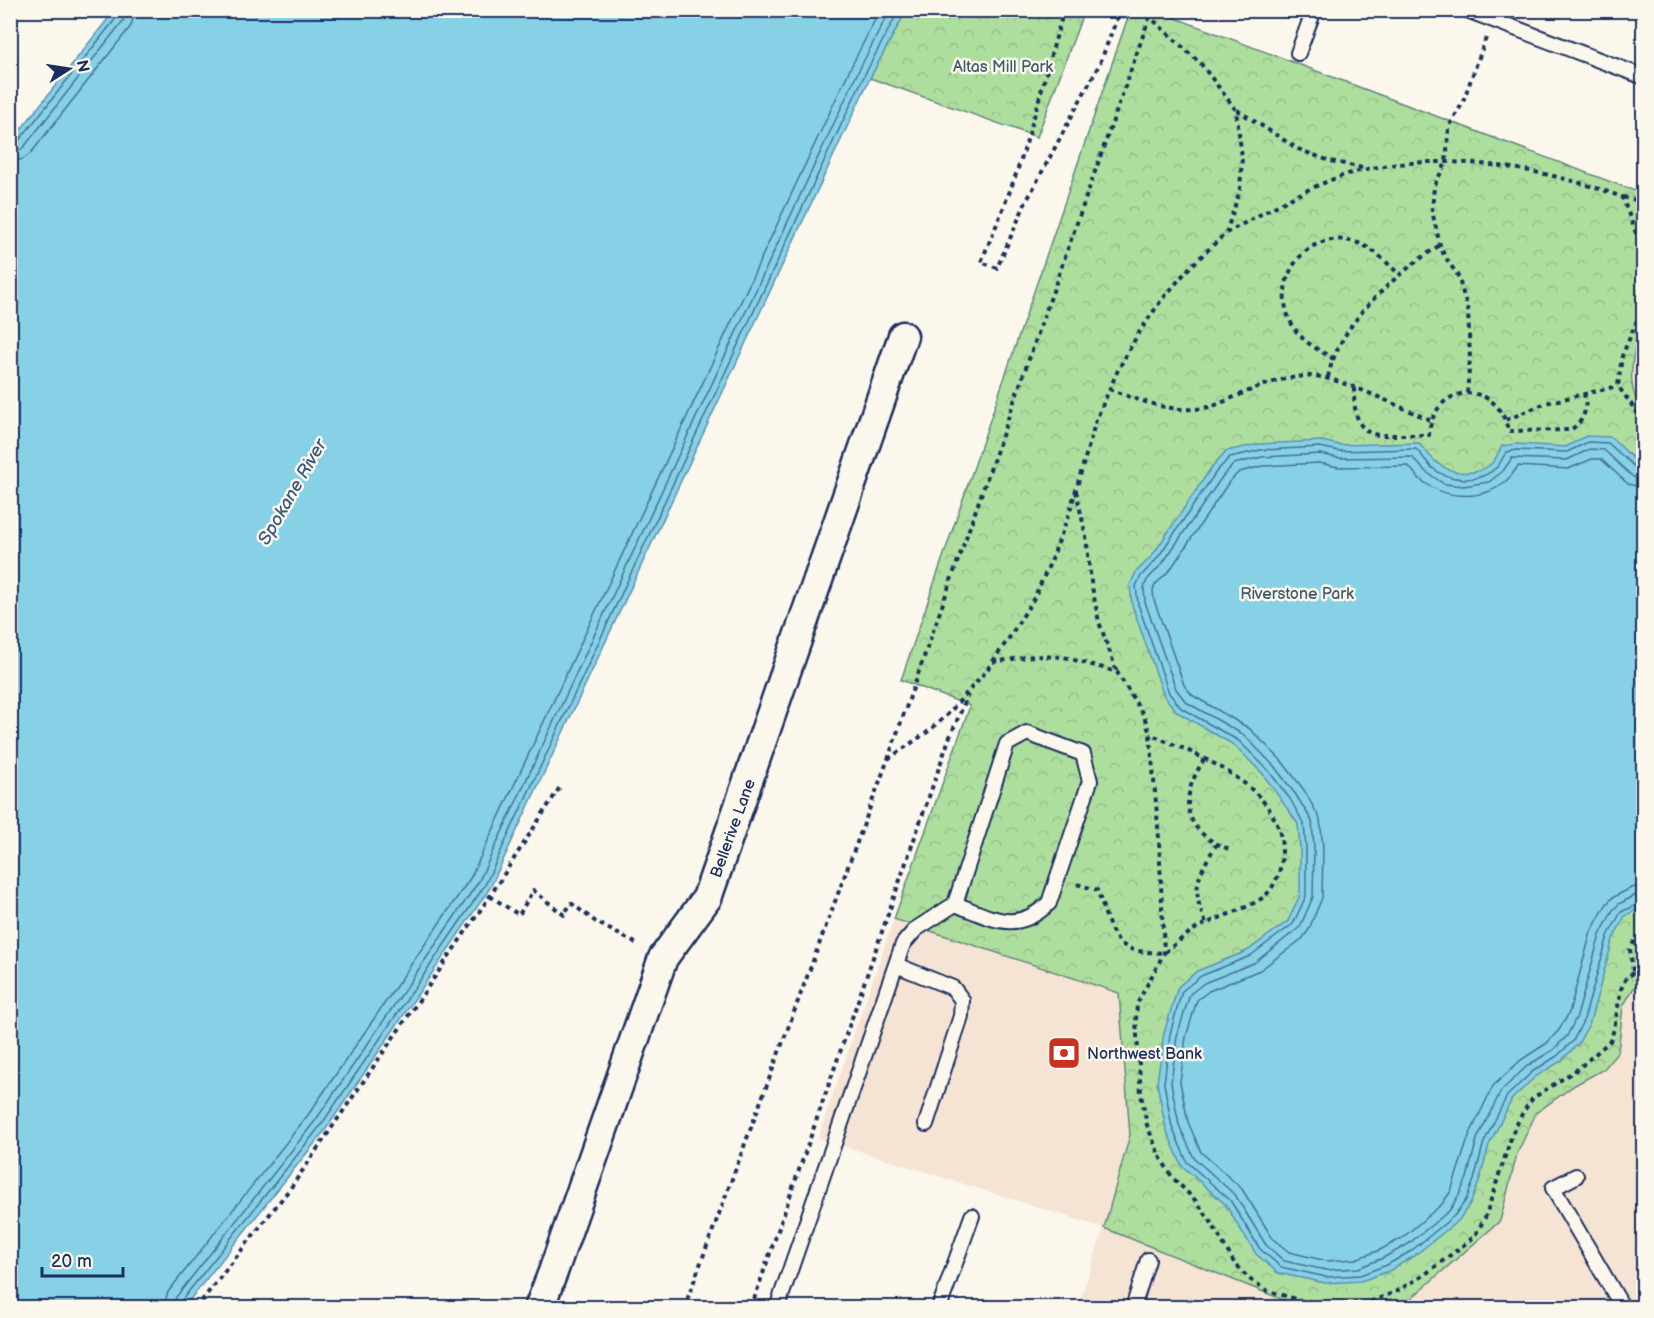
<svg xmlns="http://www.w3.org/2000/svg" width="1654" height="1318" font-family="'Balsamiq Sans',sans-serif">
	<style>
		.built { fill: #f5e3d4 }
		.park { fill: url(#park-crowns); stroke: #64867e; stroke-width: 1.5 }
		.water { fill: #86d1e6; stroke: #5b90b0; stroke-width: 1.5 }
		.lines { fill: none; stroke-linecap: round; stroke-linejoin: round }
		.shore { stroke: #467094; stroke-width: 1.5 }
		.service-casing { stroke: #1b2f5e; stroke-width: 18 }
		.minor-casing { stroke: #1b2f5e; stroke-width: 33 }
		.path { stroke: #1b2f5e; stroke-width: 4; stroke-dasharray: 4.5 4.5; stroke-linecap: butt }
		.service { stroke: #fbf7ec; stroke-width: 14 }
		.minor { stroke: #fbf7ec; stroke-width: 28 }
		.labels { text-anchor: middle; stroke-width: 5; stroke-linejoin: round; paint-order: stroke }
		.park-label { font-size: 16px; fill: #405b6e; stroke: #fbf7ec }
		.street-label { font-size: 16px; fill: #1b2f5e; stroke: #fbf7ec }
		.poi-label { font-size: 16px; fill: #1b2f5e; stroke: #fbf7ec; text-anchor: start }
		.water-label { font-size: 18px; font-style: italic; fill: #365880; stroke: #fbf7ec }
	</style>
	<defs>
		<pattern id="park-crowns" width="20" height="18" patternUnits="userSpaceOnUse" patternTransform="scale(1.5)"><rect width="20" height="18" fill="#aede9e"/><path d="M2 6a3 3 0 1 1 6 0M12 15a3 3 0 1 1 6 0" fill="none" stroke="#95bf8a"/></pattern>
	</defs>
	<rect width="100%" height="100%" fill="#fbf7ec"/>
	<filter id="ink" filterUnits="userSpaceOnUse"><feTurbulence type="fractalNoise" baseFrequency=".0167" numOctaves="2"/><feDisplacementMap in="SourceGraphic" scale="12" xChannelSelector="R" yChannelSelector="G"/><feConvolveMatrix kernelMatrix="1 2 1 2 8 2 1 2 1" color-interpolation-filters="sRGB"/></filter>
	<g filter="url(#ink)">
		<!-- built -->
		<path class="built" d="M1643 324V410L1638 404 1633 389 1632 367 1639 332Z
			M894 919 1119 993 1130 1135 1104 1228 1301 1307H1078L1104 1228 818 1138Z
			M1643 980V1307L1400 1308 1500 1221 1517 1154 1536 1113 1575 1085 1604 1069 1618 1052 1623 1006 1635 986Z"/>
		<!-- park -->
		<path class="park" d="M906 11H1084L1037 137 870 78Z
			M1130 11H1157L1643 194V324C1633 347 1623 390 1644 410L1643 980 1635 986 1623 1006 1618 1052 1604 1069 1575 1085 1536 1113 1517 1154 1500 1221 1400 1308 1301 1307 1104 1228 1130 1135 1119 993 894 919 970 706 901 680Z"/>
		<!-- water -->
		<path class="water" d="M114 11H906L870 78 490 888 326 1129 184 1307H11V142Z
			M1586 436 1611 437 1643 468V906L1625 916 1613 939 1590 1022 1578 1044 1561 1061 1535 1077 1512 1099 1489 1145 1479 1182 1471 1202 1459 1220 1414 1256 1389 1271 1361 1281 1325 1283 1278 1273 1256 1254 1225 1204 1182 1166 1166 1129 1157 1083 1164 1033 1178 987 1197 971 1247 951 1288 921 1300 895V848L1298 824 1263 774 1234 745 1177 712 1164 696 1132 605 1130 585 1136 572 1152 556 1211 468 1226 451 1260 444 1321 441 1339 445 1419 443C1424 449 1429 456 1435 461 1450 475 1477 477 1492 463 1496 459 1499 452 1502 446L1516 444 1566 447Z"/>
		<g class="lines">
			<!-- shore -->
			<path class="shore" d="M10 145 18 142 117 17 118 10
				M10 153 17 152 24 147 123 21 126 10
				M10 162 23 159 31 153 131 26 135 10
				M1644 472 1638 470 1608 443 1588 442 1567 452 1517 450 1507 452C1503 456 1501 463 1497 467 1479 484 1449 482 1431 467 1426 461 1421 454 1416 449L1339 451 1320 447 1261 450 1230 457 1216 472 1156 560 1141 576 1136 586 1138 604 1169 693 1181 708 1239 741 1268 770 1290 799 1304 824 1306 848V896L1293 924 1250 956 1201 976 1182 991 1170 1034 1164 1083 1172 1127 1187 1162 1230 1200 1260 1249 1281 1267 1326 1277 1360 1275 1387 1265 1411 1251 1454 1216 1466 1200 1474 1180 1484 1142 1507 1096 1532 1072 1557 1056 1573 1041 1584 1019 1608 936 1621 912 1644 902
				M1644 479 1633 477 1604 450 1590 449 1567 460 1512 458 1503 471 1489 482 1464 486 1444 484 1426 472 1412 457 1339 458 1320 454 1262 457 1234 464 1222 477 1162 564 1147 580 1144 588 1145 602 1176 689 1186 702 1244 735 1274 766 1296 795 1312 821 1314 848 1313 897 1300 927 1254 963 1204 983 1190 994 1177 1036 1171 1083 1179 1125 1194 1158 1235 1195 1266 1245 1284 1261 1326 1270 1358 1268 1383 1258 1407 1245 1449 1211 1459 1195 1467 1178 1477 1139 1501 1091 1527 1066 1553 1050 1567 1036 1577 1016 1600 935 1613 910 1619 904 1636 895 1644 894
				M1644 488 1628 484 1601 459H1592L1568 469 1518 466C1515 470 1513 474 1509 478 1486 502 1446 500 1421 480 1416 476 1413 470 1408 466L1339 467 1319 463 1263 466 1239 472 1229 482 1170 570 1155 585 1153 590 1154 600 1184 685 1192 695 1250 729 1281 760 1304 790 1320 819 1323 848 1322 898 1308 931 1302 939 1260 970 1209 991 1197 1000 1186 1037 1180 1082 1188 1122 1201 1152 1242 1189 1273 1239 1289 1252 1327 1261 1356 1259 1380 1250 1402 1238 1442 1204 1451 1191 1469 1136 1493 1086 1521 1060 1547 1043 1559 1030 1569 1013 1591 932 1606 905 1612 898 1631 888 1644 885
				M163 1308 168 1292 308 1115 471 877 850 69 880 10
				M172 1308 176 1297 315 1121 479 881 858 72 890 10
				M180 1308 181 1301 321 1125 485 885 864 76 899 10"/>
			<!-- service casing -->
			<g class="service-casing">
				<path id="service" d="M1467 10 1644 77
					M1298 53 1314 10
					M896 965 953 988 962 1000 961 1016 926 1124
					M1576 1176 1553 1188 1623 1308
					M777 1308 903 944 916 929 955 904 1007 744 1027 733 1083 754 1090 781 1049 903C1016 935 992 918 955 904
					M939 1308 972 1216
					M1133 1308 1148 1260"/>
			</g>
			<!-- minor casing -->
			<g class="minor-casing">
				<path id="minor" d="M539 1308 553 1272 663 958 707 898 903 336"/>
			</g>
			<!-- path -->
			<path class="path" d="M1237 110 1298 149 1330 161 1368 169
				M1623 197 1644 202
				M1226 233C1262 214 1299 192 1336 178 1422 147 1538 165 1622 197L1641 246 1644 258
				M1644 304 1622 356 1618 386 1644 422
				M1334 359C1321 351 1306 344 1297 332 1264 289 1302 226 1355 242 1372 247 1386 262 1399 274
				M1328 377C1339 322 1396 274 1440 245
				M1354 388C1354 408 1355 433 1379 435H1429C1433 381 1499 379 1508 431L1570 430C1584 422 1588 409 1584 394
				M1109 389C1141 401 1177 416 1212 406 1220 404 1229 399 1237 396 1260 386 1283 377 1307 376 1338 375 1401 408 1432 421
				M1467 393 1470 359 1468 310 1458 276 1444 255 1440 245 1432 211 1434 186 1446 163 1449 127 1462 104 1486 38
				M1506 420 1546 403 1618 386
				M1076 491 1086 536 1091 582 1099 622 1117 672
				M993 662 1034 656 1064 657 1117 672 1144 716 1150 734 1159 838 1164 953 1137 1004 1136 1020 1141 1094 1147 1125 1159 1155 1172 1177 1195 1200 1210 1220 1233 1261 1248 1278 1266 1290 1302 1301 1326 1303H1363L1370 1302 1395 1292 1423 1276 1474 1237 1485 1218 1513 1132 1523 1112 1533 1098 1579 1068 1610 1041 1614 1029 1621 989 1626 978 1644 965
				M888 759 929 731 949 713 987 670 1009 638 1034 598 1051 561 1069 514 1096 420 1118 370 1138 334 1160 302 1190 267 1226 233 1240 190 1242 157 1236 110 1201 64 1150 17 1119 13 1100 63 1026 202 997 268 981 262C997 224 1013 186 1025 147 1039 102 1050 56 1064 10
				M1204 759C1198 770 1191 781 1189 794 1183 822 1205 841 1229 849
				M1077 884 1097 890C1105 909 1109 942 1131 949 1141 953 1154 952 1164 953 1176 944 1188 932 1201 926 1218 917 1254 907 1267 894 1277 883 1282 867 1282 852 1283 786 1200 756 1150 734
				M490 896 519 915 533 890 564 915 571 903 596 922 639 945
				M1206 923C1190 889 1198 875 1216 845
				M1633 971 1630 950 1635 940 1644 937
				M196 1308 292 1186 490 896 560 787
				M684 1308 888 759 1152 10
				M751 1308 949 739 968 695"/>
			<!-- service -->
			<use href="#service" class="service"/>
			<!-- minor -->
			<use href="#minor" class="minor"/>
		</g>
	</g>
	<!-- icons -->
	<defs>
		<g id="bank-square" transform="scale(1.725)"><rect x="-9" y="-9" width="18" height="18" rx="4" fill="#c8321e" stroke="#fbf7ec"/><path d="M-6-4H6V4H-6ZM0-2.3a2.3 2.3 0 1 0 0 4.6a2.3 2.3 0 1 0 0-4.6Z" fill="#fff"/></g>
	</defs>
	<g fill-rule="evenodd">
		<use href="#bank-square" x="1064" y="1053"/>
	</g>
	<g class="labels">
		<!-- park labels -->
		<g class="park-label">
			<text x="1003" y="72">Altas Mill Park</text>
			<text x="1297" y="599">Riverstone Park</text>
		</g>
		<!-- street labels -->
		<g class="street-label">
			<text transform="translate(732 828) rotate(-70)" y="6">Bellerive Lane</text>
		</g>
		<!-- poi labels -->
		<g class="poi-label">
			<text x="1087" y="1059">Northwest Bank</text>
		</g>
		<!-- water labels -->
		<g class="water-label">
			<text transform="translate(292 492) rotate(-60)" y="6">Spokane River</text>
		</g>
	</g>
	<!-- margin -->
	<rect width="1654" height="1318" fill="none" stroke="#fbf7ec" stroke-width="36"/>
	<rect x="18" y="18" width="1618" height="1282" fill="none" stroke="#1b2f5e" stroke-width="2" filter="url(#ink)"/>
	<!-- north arrow -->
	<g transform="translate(69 69) rotate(78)" stroke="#fbf7ec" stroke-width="4.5" paint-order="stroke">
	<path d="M0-4.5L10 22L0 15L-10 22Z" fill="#1b2f5e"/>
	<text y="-9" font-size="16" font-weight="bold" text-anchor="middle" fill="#1b2f5e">N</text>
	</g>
	<!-- scale -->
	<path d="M42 1267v9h81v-9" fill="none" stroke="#1b2f5e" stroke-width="3"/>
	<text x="51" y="1267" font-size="18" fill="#1b2f5e" stroke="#fbf7ec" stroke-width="4.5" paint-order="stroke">20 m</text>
</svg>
